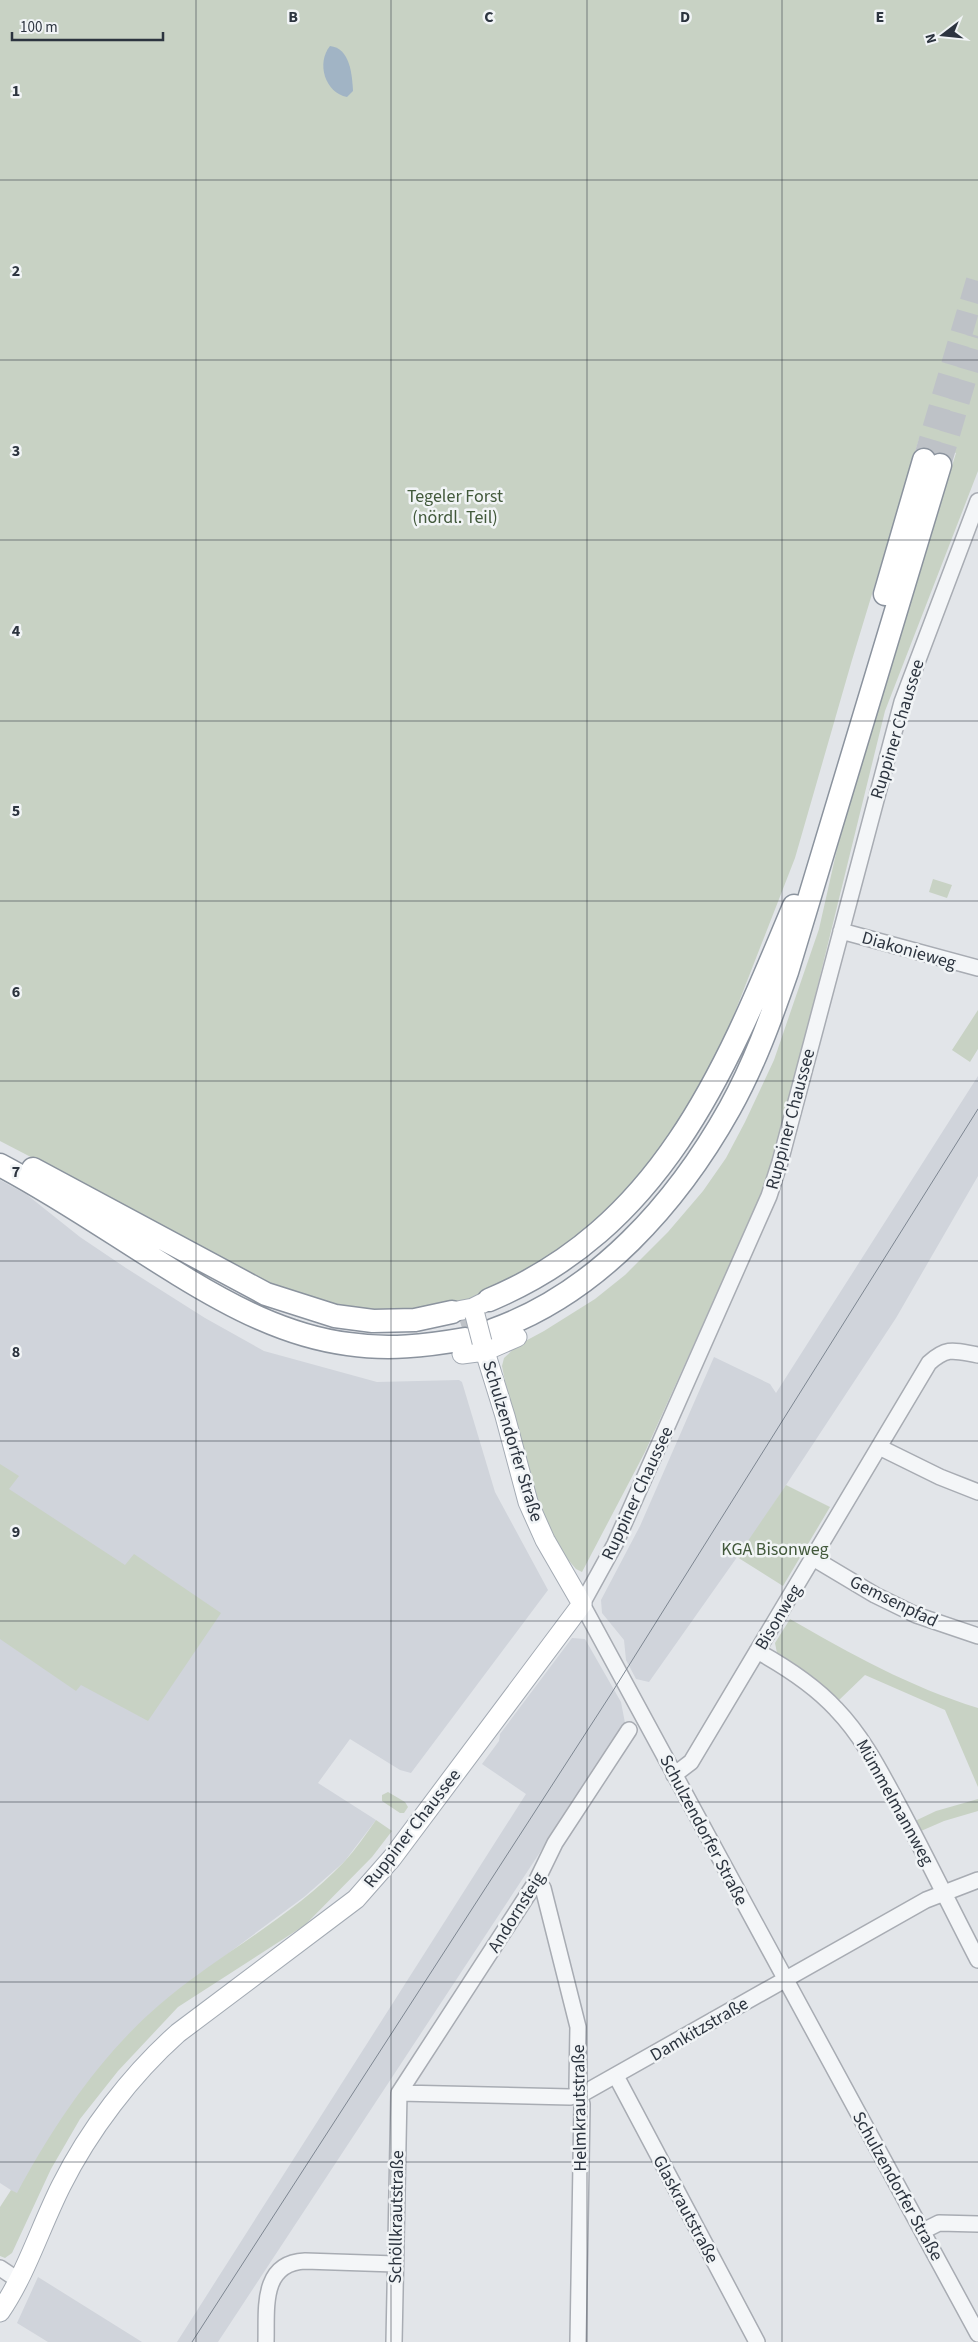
<svg xmlns="http://www.w3.org/2000/svg" width="978" height="2342" font-family="'Source Sans 3',sans-serif">
	<style>
		.built { fill: #d0d4db }
		.green { fill: #c8d2c4 }
		.water { fill: #a1b4c5 }
		.lines { fill: none; stroke-linecap: round; stroke-linejoin: round }
		.highway-tunnel { stroke: #bec2c7; stroke-width: 22; stroke-dasharray: 22 11; stroke-linecap: butt }
		.minor-casing { stroke: #a8acb3; stroke-width: 18 }
		.major-casing { stroke: #a3aab3; stroke-width: 21 }
		.highway-casing { stroke: #8b939e; stroke-width: 25 }
		.minor { stroke: #f4f6f8; stroke-width: 15 }
		.major { stroke: #fff; stroke-width: 19 }
		.highway { stroke: #fff; stroke-width: 22 }
		.tram { stroke: #7d8691; stroke-width: 1 }
		.major-bridge-casing { stroke: #a3aab3; stroke-width: 21; stroke-linecap: butt }
		.major-bridge { stroke: #fff; stroke-width: 19 }
		.grid { fill: none; stroke: #2c343f; stroke-width: 1; stroke-opacity: 0.55 }
		.labels { text-anchor: middle; stroke-width: 5; stroke-linejoin: round; paint-order: stroke }
		.park-label { font-size: 18px; fill: #42593b; stroke: #f1f4f6 }
		.street-label { font-size: 18px; fill: #2c343f; stroke: #f1f4f6 }
		.grid-label { font-size: 16px; text-anchor: middle; font-weight: bold; fill: #2c343f; stroke: #f1f4f6; stroke-width: 5; stroke-linejoin: round; paint-order: stroke }
	</style>
	<rect width="100%" height="100%" fill="#e2e5e9"/>
	<!-- built -->
	<path class="built" d="M978 1076V1176L896 1318 759 1526 649 1682 636 1679 626 1660 624 1640 602 1613 601 1600 640 1526 714 1357 770 1384 776 1393Z
		M0 1180 26 1194 80 1237 126 1268 205 1318 264 1351 377 1382 459 1380 462 1382 495 1492 548 1590 411 1773 400 1770 350 1739 318 1783 376 1820 344 1862 304 1897 172 1995 130 2034 102 2065 71 2107 17 2194 0 2183Z
		M572 1638 585 1639 621 1702 625 1723 218 2342H177L526 1794 482 1764 499 1741 500 1734Z
		M38 2277 142 2342H48L17 2323Z"/>
	<!-- green -->
	<path class="green" d="M0 0H978V471L885 711 772 1172 645 1452 582 1572 576 1569 553 1542 542 1521 513 1422 502 1366 504 1358 518 1345 544 1331 595 1299 625 1275 668 1232 703 1191 726 1158 745 1122 774 1060 819 929 844 818 956 453 919 439 852 660 795 858 728 1030 692 1102 641 1176 568 1248 474 1299 380 1315 289 1296 154 1221 0 1141Z
		M933 879 952 885 947 898 929 892Z
		M978 1010V1049L970 1062 952 1050Z
		M0 1464 19 1476 9 1489 125 1565 134 1554 221 1613 148 1721 81 1685 76 1691 0 1639Z
		M786 1485 830 1507 783 1586 737 1557Z
		M790 1619C851 1654 910 1687 978 1708V1787L945 1710 865 1675 838 1701 816 1680 777 1653 775 1643Z
		M388 1792 405 1802 408 1807 404 1813H400L382 1801V1795Z
		M978 1799V1811L944 1821 921 1831 915 1821 936 1811Z
		M376 1820 392 1831 372 1857 305 1925 178 2007 118 2071 80 2119 51 2169 12 2253 5 2258 0 2256V2207L11 2190 17 2193C53 2126 100 2056 158 2006 217 1955 290 1919 344 1862 356 1849 366 1834 376 1820Z"/>
	<!-- water -->
	<path class="water" d="M330 46C350 48 352 74 353 91L347 97C325 93 316 63 330 46Z"/>
	<g class="lines">
		<!-- highway-tunnel -->
		<path class="highway-tunnel" d="M924 460 978 277
			M940 465 978 336
			M462 1328 491 1319"/>
		<!-- minor casing -->
		<g class="minor-casing">
			<path id="minor" d="M978 501 902 702 780 1162 769 1196 615 1544 582 1604 978 2334
				M841 931 978 968
				M879 1447 940 1477 978 1492
				M813 1558 875 1595 916 1615 978 1636
				M757 1651C786 1667 814 1685 836 1709 863 1737 880 1771 898 1804 926 1856 951 1908 978 1960
				M674 1775 691 1762 929 1363C948 1346 955 1351 978 1355
				M536 1882 543 1888 578 2027 577 2087 582 2104 578 2342
				M616 2076 757 2342
				M399 2093 570 2097 584 2093 926 1900 978 1880
				M399 2093 536 1882 555 1843 629 1730
				M923 2231 939 2223 978 2224
				M0 2268 18 2280
				M266 2342C267 2310 260 2263 305 2261L395 2264
				M394 2342 399 2093"/>
		</g>
		<!-- major casing -->
		<g class="major-casing">
			<path id="major" d="M452 1312 473 1308 489 1300
				M462 1354 485 1351 517 1337
				M0 2312C26 2274 40 2228 61 2186 89 2130 131 2075 178 2033L356 1899 392 1858 582 1604 545 1540 528 1502 505 1416 482 1342"/>
		</g>
		<!-- highway casing -->
		<g class="highway-casing">
			<path id="highway" d="M885 594 924 460
				M0 1165C61 1197 119 1238 178 1274 230 1306 286 1336 348 1344 388 1350 425 1346 465 1339
				M33 1169 266 1294 335 1316 373 1321 415 1320 452 1312
				M489 1300C663 1227 726 1069 794 906
				M493 1330C597 1293 677 1203 730 1108 754 1065 771 1018 787 972L940 465"/>
		</g>
		<!-- minor -->
		<use href="#minor" class="minor"/>
		<!-- major -->
		<use href="#major" class="major"/>
		<!-- highway -->
		<use href="#highway" class="highway"/>
		<!-- tram -->
		<path class="tram" d="M192 2342 611 1694 978 1109"/>
		<!-- major-bridge casing -->
		<g class="major-bridge-casing">
			<path id="major-bridge" d="M475 1315 482 1342"/>
		</g>
		<!-- major-bridge -->
		<use href="#major-bridge" class="major-bridge"/>
	</g>
	<!-- grid -->
	<path class="grid" d="M196 0V2342M391 0V2342M587 0V2342M782 0V2342M0 180H978M0 360H978M0 540H978M0 721H978M0 901H978M0 1081H978M0 1261H978M0 1441H978M0 1621H978M0 1802H978M0 1982H978M0 2162H978"/>
	<g class="labels">
		<!-- park labels -->
		<g class="park-label">
			<text x="455" y="502">Tegeler Forst<tspan x="455" dy="21">(nördl. Teil)</tspan></text>
			<text x="775" y="1555">KGA Bisonweg</text>
		</g>
		<!-- street labels -->
		<g class="street-label">
			<text transform="translate(897 729) rotate(-73)" y="6">Ruppiner Chaussee</text>
			<text transform="translate(909 950) rotate(16)" y="6">Diakonieweg</text>
			<text transform="translate(790 1119) rotate(-75)" y="6">Ruppiner Chaussee</text>
			<text transform="translate(513 1441) rotate(73)" y="6">Schulzendorfer Straße</text>
			<text transform="translate(637 1493) rotate(-65)" y="6">Ruppiner Chaussee</text>
			<text transform="translate(894 1601) rotate(26)" y="6">Gemsenpfad</text>
			<text transform="translate(778 1617) rotate(-59)" y="6">Bisonweg</text>
			<text transform="translate(895 1802) rotate(61)" y="6">Mümmelmannweg</text>
			<text transform="translate(412 1828) rotate(-52)" y="6">Ruppiner Chaussee</text>
			<text transform="translate(704 1830) rotate(62)" y="6">Schulzendorfer Straße</text>
			<text transform="translate(516 1912) rotate(-58)" y="6">Andornsteig</text>
			<text transform="translate(699 2029) rotate(-30)" y="6">Damkitzstraße</text>
			<text transform="translate(579 2108) rotate(-91)" y="6">Helmkrautstraße</text>
			<text transform="translate(898 2186) rotate(61)" y="6">Schulzendorfer Straße</text>
			<text transform="translate(686 2209) rotate(62)" y="6">Glaskrautstraße</text>
			<text transform="translate(396 2217) rotate(-89)" y="6">Schöllkrautstraße</text>
		</g>
	</g>
	<g class="grid-label">
		<text x="293" y="22">B</text>
		<text x="489" y="22">C</text>
		<text x="685" y="22">D</text>
		<text x="880" y="22">E</text>
		<text x="16" y="96">1</text>
		<text x="16" y="276">2</text>
		<text x="16" y="456">3</text>
		<text x="16" y="636">4</text>
		<text x="16" y="816">5</text>
		<text x="16" y="997">6</text>
		<text x="16" y="1177">7</text>
		<text x="16" y="1357">8</text>
		<text x="16" y="1537">9</text>
	</g>
	<!-- north arrow -->
	<g transform="translate(943 35) rotate(254)" stroke="#f1f4f6" stroke-width="4" paint-order="stroke">
	<path d="M0-4L9 19L0 12L-9 19Z" fill="#2c343f"/>
	<text y="-8" font-size="14" font-weight="bold" text-anchor="middle" fill="#2c343f">N</text>
	</g>
	<!-- scale -->
	<path d="M12 32v8h151v-8" fill="none" stroke="#2c343f" stroke-width="2.5"/>
	<text x="20" y="32" font-size="15" fill="#2c343f" stroke="#f1f4f6" stroke-width="4" paint-order="stroke">100 m</text>
</svg>
